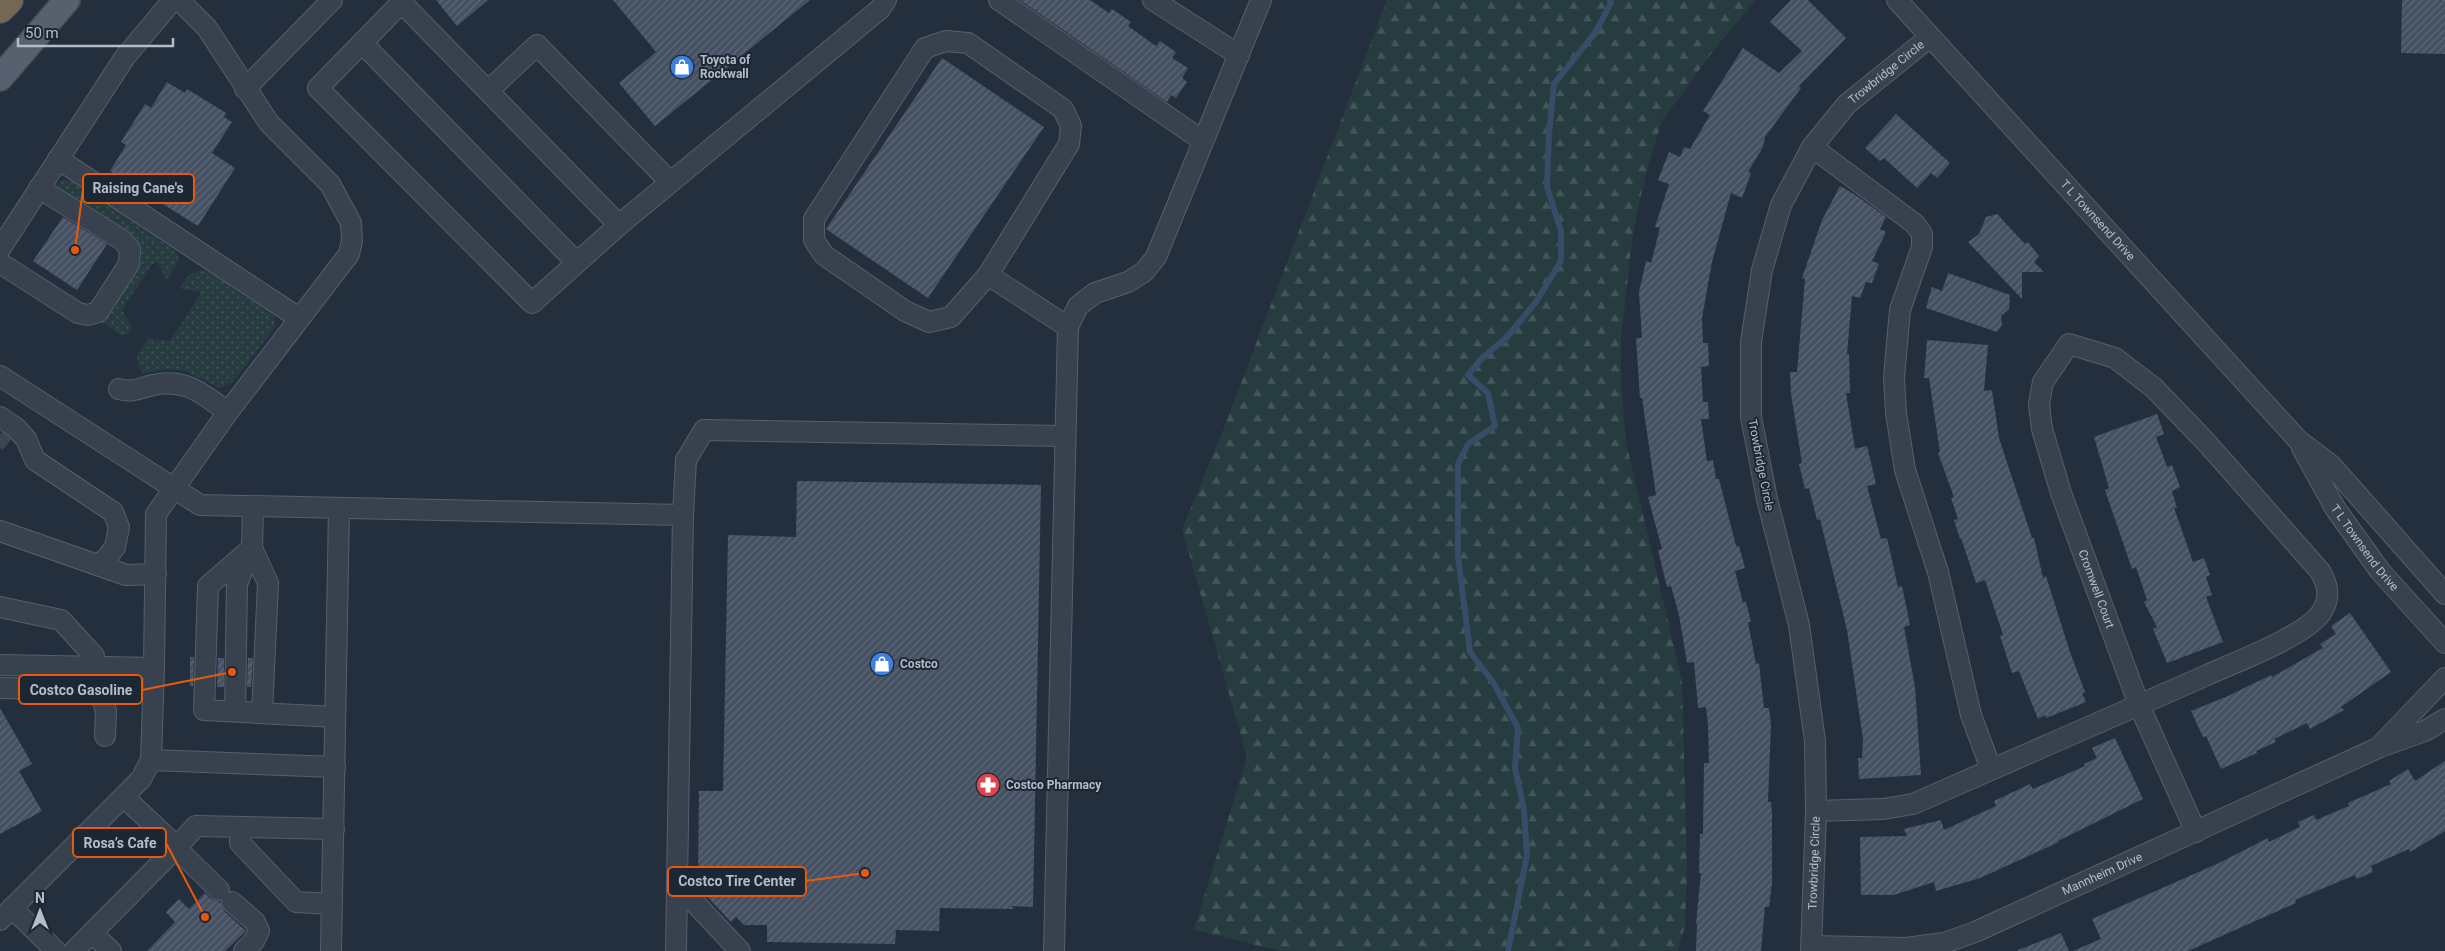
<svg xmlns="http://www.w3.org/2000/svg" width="2445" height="951" font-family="Roboto,sans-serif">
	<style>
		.grass { fill: url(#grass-dots) }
		.forest { fill: url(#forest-firs) }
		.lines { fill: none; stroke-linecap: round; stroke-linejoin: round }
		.stream { stroke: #394c67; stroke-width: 6 }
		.building { fill: url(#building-hatch) }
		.minor-tunnel { stroke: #3a4453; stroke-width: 20; stroke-dasharray: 20 10; stroke-linecap: butt }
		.minor-casing { stroke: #565f6c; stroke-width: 22 }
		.major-casing { stroke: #414a57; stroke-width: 28 }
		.highway-casing { stroke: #434c59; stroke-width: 30 }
		.minor { stroke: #38414e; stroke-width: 20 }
		.major { stroke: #56606e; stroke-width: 25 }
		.highway { stroke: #746855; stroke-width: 28 }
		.labels { text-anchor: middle; stroke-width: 4; stroke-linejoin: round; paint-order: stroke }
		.poi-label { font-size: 12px; font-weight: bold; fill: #b4bcc9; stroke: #1d2633; text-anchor: start }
		.street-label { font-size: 12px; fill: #b4bcc9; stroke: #1d2633 }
		.leader { fill: none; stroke: #e8590c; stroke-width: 2 }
		.callout-dot { fill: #e8590c; stroke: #1d2633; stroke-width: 2 }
		.callout { fill: #1d2633; stroke: #e8590c; stroke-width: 2 }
		.callout-label { font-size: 14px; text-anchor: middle; font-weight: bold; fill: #b4bcc9 }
	</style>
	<defs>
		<pattern id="grass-dots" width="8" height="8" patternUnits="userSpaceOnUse" patternTransform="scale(1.25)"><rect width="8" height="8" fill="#263c3f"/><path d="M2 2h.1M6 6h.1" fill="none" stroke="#435659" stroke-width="1.8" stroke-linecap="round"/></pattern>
		<pattern id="forest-firs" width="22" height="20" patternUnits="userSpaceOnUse" patternTransform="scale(1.25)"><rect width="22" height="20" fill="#263c3f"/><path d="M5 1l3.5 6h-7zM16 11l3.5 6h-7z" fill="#435659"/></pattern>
		<pattern id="building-hatch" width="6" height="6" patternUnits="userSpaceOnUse" patternTransform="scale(1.25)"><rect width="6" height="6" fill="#455162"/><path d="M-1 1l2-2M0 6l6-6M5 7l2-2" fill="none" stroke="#5d6877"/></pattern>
	</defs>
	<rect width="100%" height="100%" fill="#242f3e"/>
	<!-- grass -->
	<path class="grass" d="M64 179 71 181 177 252C182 261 173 270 168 278L166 279 157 262 152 264 122 310 132 327 128 334 121 335 99 320 136 263 60 192 57 183Z
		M202 270 208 271 274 316 275 327 233 382 219 388 185 371 171 369 143 373C131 360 140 350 148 338L170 341 200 295V291L181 289 180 287 190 274Z"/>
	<!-- forest -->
	<path class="forest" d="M1387 0H1756L1716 47 1662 121 1647 169 1633 232 1621 338V380L1626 442 1682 681 1687 872 1685 925 1678 951H1281L1194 930 1247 757 1182 529 1222 433Z"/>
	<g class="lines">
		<!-- stream -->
		<path class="stream" d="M1508 951 1527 855 1524 810 1515 768 1518 728 1493 682 1470 652 1458 556V464L1468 444 1495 426 1488 393 1468 375 1483 357 1506 338 1536 302 1561 261V231L1547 187 1549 134 1554 84 1595 33 1611 3 1610 0"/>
	</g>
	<!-- building -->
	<path class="building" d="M436 0H488L457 26Z
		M613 0H810L655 126 619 83 656 52Z
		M1020 0H1090L1109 13 1112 9 1131 22 1128 26 1156 46 1160 41 1176 52 1172 58 1188 68 1182 78 1187 82 1176 98 1171 95 1167 102Z
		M1791 0H1808L1846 38 1799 86 1801 88 1765 137 1763 147 1748 172 1751 173 1742 198 1731 193 1712 262 1702 318 1703 343H1708L1709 366 1701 367 1703 402H1708L1709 419H1701L1707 461 1713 460 1716 479H1719L1736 546H1739L1745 568 1735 571 1743 603 1746 602 1751 622H1748L1756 664 1759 663 1764 708H1769L1771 725 1768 802H1771L1772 814V882L1769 907H1765L1761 951H1696L1697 924H1696L1701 873H1699L1700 834H1703L1704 763H1709L1708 724 1706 707 1698 708 1694 662 1687 663 1679 615 1671 586 1667 587 1658 550 1662 549 1648 497 1656 495 1642 398H1640L1636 338H1642L1639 292 1646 261 1651 263 1660 228 1655 227 1669 184 1658 180 1669 152 1680 157 1684 147 1690 149 1710 115 1703 111 1743 48 1779 73 1802 51 1770 22Z
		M2402 0H2445V54L2401 53Z
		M942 58 1044 127 928 298 826 229Z
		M167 82 185 93 187 89 226 113 224 117 232 122 212 153 235 168 198 226 110 171 126 145 121 142 145 104 151 108Z
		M1896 114 1950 163 1937 178 1931 173 1917 188 1884 158 1880 161 1865 148Z
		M1840 186 1854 194 1886 217 1880 229 1886 232 1872 261 1879 264 1872 283 1866 282 1860 298 1852 296 1847 354H1849L1850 393H1846L1855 449 1867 446 1876 484 1867 486 1881 539 1887 538 1898 587 1902 586 1910 625 1904 627 1915 687 1921 775 1859 779 1858 758H1862L1863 739 1847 630 1820 519 1817 520 1809 488 1805 489 1799 464 1802 463 1791 394 1790 372H1797L1805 279 1802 278 1822 220Z
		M1997 214 2025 244 2028 242 2039 256 2034 262 2044 272H2022V299L1968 242 1979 234 1986 217Z
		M63 217 107 244 77 290 33 261Z
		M1948 273 2010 295 2009 309 2001 316 2002 325 1997 332 1926 308 1932 287 1942 291Z
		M1927 340 1988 345 1984 391 1992 390 1999 438 2032 538H2034L2043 578 2046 576 2070 652 2085 692 2082 693 2086 702 2046 718 2045 715 2038 719 2019 671 2012 673 2000 636 2003 635 1985 580 1976 583 1961 538 1960 539 1954 520 1958 519 1951 498 1954 497 1938 453 1940 452 1929 378H1924Z
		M2157 414 2164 434 2156 437 2167 467 2172 465 2180 487 2172 491 2177 508H2174L2193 562 2204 558 2210 575 2206 577 2212 595 2206 597 2223 642 2167 663 2153 629 2157 627 2144 602 2147 600 2136 567 2132 569 2105 490 2109 488 2094 437Z
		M797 481 1041 485 1033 907 1012 906 1013 909 940 908 939 931 896 930 895 944 767 942V925H744L736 917 731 922 700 889 704 884 698 877 699 791H723L728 535 796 537Z
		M2350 613 2391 672 2341 707 2344 710 2310 729 2307 723 2274 739 2276 742 2256 751 2257 753 2221 769 2206 736 2203 737 2191 711 2228 696 2271 675 2272 677 2323 648 2320 644 2336 634 2331 626Z
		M190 657H194L193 686H190Z
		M218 658H224V687H217Z
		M248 658H253L251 687H247Z
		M0 708 32 764 19 771 42 811 0 834Z
		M2115 738 2143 799 2058 841 2059 842 1980 878 1936 891 1934 882 1894 895H1861L1860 837 1907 836 1904 829 1941 820 1944 830 1996 806 1994 801 2030 784 2033 789 2085 766 2084 764 2097 758 2092 748Z
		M2445 761V831L2410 852 2409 849 2371 866 2373 872 2357 879 2355 875 2295 900 2296 903 2188 951H2073L2101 939 2092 919 2219 863 2268 838 2269 842 2300 827 2298 822 2314 815 2316 820 2349 806 2348 803 2391 784 2389 781 2408 769 2415 781Z
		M205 893 211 899 220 902 224 911 246 931 225 951H147L175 922 166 912 179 899 189 909Z
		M2061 933 2069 951H2018V950Z"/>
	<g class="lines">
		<!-- minor-tunnel -->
		<path class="minor-tunnel" d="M0 435 9 442"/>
		<!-- minor casing -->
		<g class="minor-casing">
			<g id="minor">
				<path d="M399 0 619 225 880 9 886 0"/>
				<path d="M999 0 1203 141"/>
				<path d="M1153 0 1239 55"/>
				<path id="s1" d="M1897 0 2298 440 2331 465 2445 594"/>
				<path d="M401 3 318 88 532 303 619 225"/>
				<path d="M362 43 576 262"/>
				<path d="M245 89 332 0"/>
				<path d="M488 91 537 45 670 182"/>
				<path d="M1812 147 1915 224 1922 234V247L1900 310 1894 377 1896 413 1905 470 1938 572 1971 715 1991 769"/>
				<path d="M58 159 299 318"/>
				<path d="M0 249 125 57 173 0"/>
				<path d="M0 263 78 313 88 315 98 312 129 264 130 249 122 240 39 188"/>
				<path d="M988 275 951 317 929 322 905 311 824 255 814 240V219L925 48 946 41 968 43 1063 109 1071 126 1069 144 988 275 1068 327"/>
				<path d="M0 376 200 505 683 515 686 460 704 430 1065 436"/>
				<path d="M119 389C132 393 140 388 153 385 187 378 202 394 228 412"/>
				<path d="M0 417 16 428 26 439 35 460 113 512 119 527 115 547 106 559 97 565"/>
				<path id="s2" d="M2302 448 2335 508 2380 571 2445 643"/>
				<path d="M253 507 252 548 208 586 204 710 335 717"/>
				<path d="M683 515 677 884 740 951"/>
				<path d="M0 531 126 575 156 574"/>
				<path d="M252 548 268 583 262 713"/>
				<path d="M0 607 61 620 94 656 93 667"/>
				<path d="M0 665 154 668"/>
				<path d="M0 688 91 690 103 700 106 711 105 736"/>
				<path d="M235 711 237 584 250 552"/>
				<path d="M2381 745 2445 678"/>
				<path d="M151 760 335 767"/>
				<path d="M124 797 177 847 196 826 334 829"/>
				<path id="s3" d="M1816 811 1883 809 1913 804C2010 761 2108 719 2205 676 2233 663 2304 637 2321 613 2331 598 2328 585 2320 571L2206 442 2154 388 2115 358 2069 344 2043 382 2039 404 2042 429 2061 493 2139 705 2196 832"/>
				<path d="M240 829V843L296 902 332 904"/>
				<path d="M176 848 219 890"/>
				<path d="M232 902 255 922 259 931 254 941 244 951"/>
				<path d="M12 908 56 951"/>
				<path d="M0 920 141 779 151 760 154 668 156 514 228 412 349 254 352 241 351 223 330 184 269 123 207 28 179 0"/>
				<path d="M92 933 111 951"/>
				<path id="s4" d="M1812 946 1906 948 1944 943 1975 932 2380 747 2425 731 2445 719"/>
				<path d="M74 951 177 847"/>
				<path d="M331 951 339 509"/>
				<path d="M676 951 677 884"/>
				<path d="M1054 951 1068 327 1078 306 1095 293 1128 282 1144 272 1156 257 1261 0"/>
				<path id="s5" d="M1811 951 1816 811 1815 741 1799 625 1767 499 1751 417V342L1762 270 1781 205 1812 147 1847 104 1930 37"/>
			</g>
		</g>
		<!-- major casing -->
		<g class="major-casing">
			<path id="major" d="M0 78 67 0"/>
		</g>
		<!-- highway casing -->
		<g class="highway-casing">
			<path id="highway" d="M0 9 9 0"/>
		</g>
		<!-- minor -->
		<use href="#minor" class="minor"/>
		<!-- major -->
		<use href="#major" class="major"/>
		<!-- highway -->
		<use href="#highway" class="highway"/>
	</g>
	<!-- icons -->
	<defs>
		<g id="shop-disc" transform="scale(1.25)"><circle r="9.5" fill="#3f7fe0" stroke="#1d2633"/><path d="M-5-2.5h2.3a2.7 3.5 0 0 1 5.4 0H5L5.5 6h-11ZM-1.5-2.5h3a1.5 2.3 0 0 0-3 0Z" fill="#fff"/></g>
		<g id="pharmacy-disc" transform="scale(1.25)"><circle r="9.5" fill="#e0444e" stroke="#1d2633"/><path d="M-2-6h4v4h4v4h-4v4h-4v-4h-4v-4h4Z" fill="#fff"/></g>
	</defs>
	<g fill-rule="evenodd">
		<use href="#shop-disc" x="682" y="67"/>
		<use href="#shop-disc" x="882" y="664"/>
		<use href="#pharmacy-disc" x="988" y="785"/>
	</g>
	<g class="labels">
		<!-- poi labels -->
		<g class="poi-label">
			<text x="700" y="64">Toyota of<tspan x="700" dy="14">Rockwall</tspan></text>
			<text x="900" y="668">Costco</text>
			<text x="1006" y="789">Costco Pharmacy</text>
		</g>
		<!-- street labels -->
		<g class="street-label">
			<text dy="4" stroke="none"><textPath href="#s5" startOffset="928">Trowbridge Circle</textPath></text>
			<text dy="4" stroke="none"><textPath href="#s1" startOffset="298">T L Townsend Drive</textPath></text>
			<text transform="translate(1761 465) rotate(79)" y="4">Trowbridge Circle</text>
			<text dy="4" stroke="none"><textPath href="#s2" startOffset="118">T L Townsend Drive</textPath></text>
			<text dy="4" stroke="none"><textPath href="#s3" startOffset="1201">Cromwell Court</textPath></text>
			<text dy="4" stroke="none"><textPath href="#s5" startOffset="88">Trowbridge Circle</textPath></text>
			<text dy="4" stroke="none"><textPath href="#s4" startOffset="305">Mannheim Drive</textPath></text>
		</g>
	</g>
	<!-- callouts -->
	<path class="leader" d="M75 250L83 189M232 672L142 690M205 917L166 843M865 873L806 881"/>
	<g class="callout-dot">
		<circle cx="75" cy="250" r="5"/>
		<circle cx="232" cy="672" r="5"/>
		<circle cx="205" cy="917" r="5"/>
		<circle cx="865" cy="873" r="5"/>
	</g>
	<g class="callout">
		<rect x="83" y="174" width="111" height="29" rx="5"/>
		<rect x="19" y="675" width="123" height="29" rx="5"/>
		<rect x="73" y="828" width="93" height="29" rx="5"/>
		<rect x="668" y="867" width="138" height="29" rx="5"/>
	</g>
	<g class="callout-label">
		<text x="138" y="193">Raising Cane's</text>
		<text x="81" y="695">Costco Gasoline</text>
		<text x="120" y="848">Rosa’s Cafe</text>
		<text x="737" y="886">Costco Tire Center</text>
	</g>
	<!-- north arrow -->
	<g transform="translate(40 911)" stroke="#1d2633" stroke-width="4" paint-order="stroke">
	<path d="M0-4L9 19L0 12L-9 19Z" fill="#b4bcc9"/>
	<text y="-8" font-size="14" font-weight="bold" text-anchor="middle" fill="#b4bcc9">N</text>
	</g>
	<!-- scale -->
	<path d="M18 38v8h155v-8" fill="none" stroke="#b4bcc9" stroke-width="2.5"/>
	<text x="25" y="38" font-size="15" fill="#b4bcc9" stroke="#1d2633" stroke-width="4" paint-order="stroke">50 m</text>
</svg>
